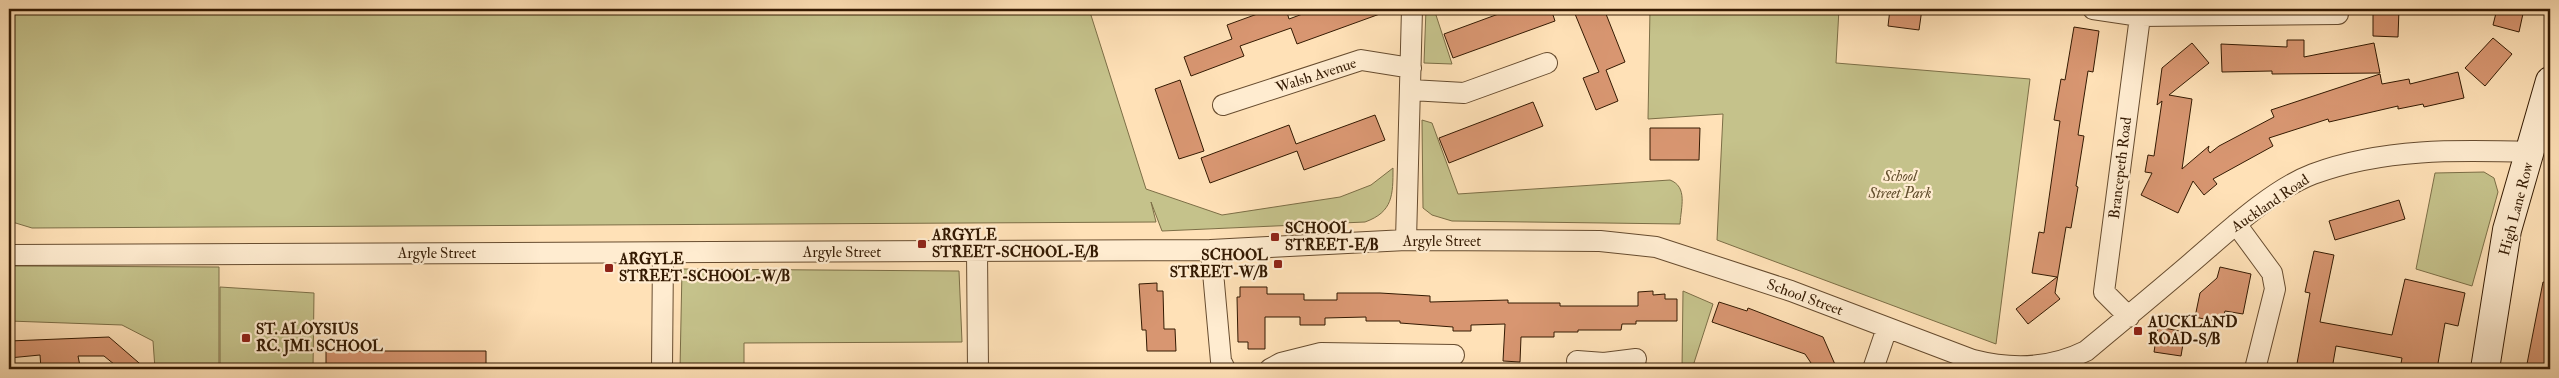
<svg xmlns="http://www.w3.org/2000/svg" width="2559" height="378" font-family="'IM FELL Double Pica',serif">
	<style>
		.green { fill: #c5c28b; stroke: #7c6e46 }
		.building { fill: #d89671; stroke: #341a02 }
		.lines { fill: none; stroke-linecap: round; stroke-linejoin: round }
		.street-casing { stroke: #674c2f; stroke-width: 22 }
		.secondary-casing { stroke: #341a02; stroke-width: 30 }
		.street { stroke: #ffecd0; stroke-width: 20 }
		.secondary { stroke: #ffecd0; stroke-width: 28 }
		.poi-dot { fill: #8f2418; stroke: #ffecd0; stroke-width: 2 }
		.labels { text-anchor: middle; stroke-width: 4.5; stroke-linejoin: round; paint-order: stroke }
		.street-label { font-size: 15px; fill: #341a02; stroke: #ffecd0 }
		.park-label { font-size: 15px; font-style: italic; fill: #604c2b; stroke: #ffecd0 }
		.poi-label { font-size: 15px; font-weight: bold; fill: #341a02; stroke: #ffecd0; text-anchor: start }
	</style>
	<rect width="100%" height="100%" fill="#ffe1b7"/>
	<filter id="stains"><feTurbulence type="fractalNoise" baseFrequency=".004" numOctaves="4"/><feColorMatrix values="0 0 0 0 .2 0 0 0 0 .09 0 0 0 0 .02 0 0 0 .5 -.17"/></filter>
	<radialGradient id="worn" r=".72"><stop offset=".6" stop-color="#630" stop-opacity="0"/><stop offset="1" stop-color="#630" stop-opacity=".3"/></radialGradient>
	<!-- green -->
	<path class="green" d="M9 9H1089L1146 189 1222 215 1340 197 1371 185 1393 168C1393 195 1393 212 1365 222L1162 231 1151 202 1156 222 32 228 9 221Z
		M1426 9H1434L1452 64 1424 63Z
		M1650 9H1839L1836 63 2030 79 1996 344 1717 240 1723 114 1648 119Z
		M1422 120 1432 123 1458 194 1670 180C1688 187 1681 207 1680 224L1452 221 1432 215 1423 208Z
		M2484 172 2494 178 2498 192 2472 286 2416 269 2435 173Z
		M9 266 219 267V369H155L153 341 122 325 9 321Z
		M682 269 959 271 962 342 744 343V369H680Z
		M220 287 314 293 313 369H220Z
		M1683 291 1713 304 1692 369H1682Z"/>
	<!-- building -->
	<path class="building" d="M1271 9H1286L1289 19 1316 9H1388V11L1297 44 1291 28 1240 46 1244 56 1191 76 1184 57 1232 39 1227 25Z
		M1512 9H1551L1555 21 1453 58 1444 34Z
		M1589 9H1604L1625 62 1606 70 1618 101 1596 110 1583 78 1599 72 1575 14Z
		M1890 9H1922L1919 30 1888 26Z
		M2373 9H2399L2398 37 2373 36Z
		M2497 9H2524L2519 32 2493 25Z
		M2074 27 2099 31 2093 72 2088 71 2078 135 2084 136 2076 186 2078 187 2071 228 2066 227 2055 293 2060 299 2028 324 2016 309 2057 277 2032 273 2039 232 2044 233 2060 121 2054 120 2061 79 2065 80Z
		M2493 38 2512 54 2485 86 2465 68Z
		M2287 40H2304V57L2374 43 2380 73 2272 74V71L2222 72 2221 44 2287 47Z
		M2192 43 2209 63 2169 95 2192 99 2182 169 2209 146 2208 150 2210 153 2219 146 2274 117 2271 110 2380 74 2382 84 2409 79 2410 84 2458 72 2464 98 2424 107 2423 104 2398 109V106L2329 122 2328 119 2269 138 2273 146 2213 179 2217 184 2204 195 2193 181 2178 213 2141 195 2152 173 2145 172 2148 155 2154 156 2162 101 2157 105 2162 68Z
		M1180 80 1204 151 1179 159 1155 89Z
		M1533 102 1543 126 1449 163 1439 138Z
		M1375 115 1385 140 1304 170 1297 151 1210 183 1201 158 1289 125 1296 144Z
		M1650 128H1700L1699 160H1650Z
		M2399 200 2405 219 2335 240 2329 221Z
		M2314 251 2334 255 2320 322 2392 335 2405 279 2465 293 2458 326 2445 323 2437 369H2400L2402 358 2336 346 2332 369H2296L2310 293 2305 292Z
		M2220 267 2251 274 2243 314 2225 311 2222 323 2195 317 2200 293 2217 278Z
		M2543 282 2550 283V369H2526Z
		M1157 283V291H1163L1164 329H1175L1176 351H1147L1146 330H1142L1139 284Z
		M1240 287H1267V294H1304V300H1337V293H1380L1430 296V302L1508 300V303H1560V306H1638V292L1653 291V295L1665 294V299H1677V321H1636V324H1622L1621 330H1578V332H1554V337H1521L1520 362 1503 361 1505 324 1471 325V331H1453V327L1400 323V321H1366V317L1325 318V325H1300V317H1265V349H1248V342H1238L1237 297H1240Z
		M1719 302 1747 311 1748 308 1823 337 1837 369H1815L1805 354 1712 322Z
		M2158 327 2185 332 2181 356 2154 352Z
		M109 337 146 369H120L104 356H78L80 366 49 369H41L40 355 9 358V341Z
		M326 351H486V369H326Z"/>
	<g class="lines">
		<!-- street casing -->
		<g class="street-casing">
			<path id="street" d="M2093 9 2140 16 2338 14
				M1411 90 1464 93 1547 63
				M1223 105 1361 60 1411 68
				M2236 224 2272 273 2275 289 2255 369
				M1406 240 1412 9
				M1211 250 1221 361 1225 369
				M977 251 978 369
				M9 255 1211 250 1406 240 1600 241 1656 247 1791 291 1973 360C2012 370 2050 369 2086 351 2121 322 2156 293 2191 263 2225 234 2271 190 2313 174 2384 148 2457 150 2531 152
				M2129 317 2104 292 2141 9
				M1577 361 1604 363 1636 359
				M662 369 663 253
				M1270 369 1281 363 1321 353 1454 355
				M1873 369 1887 328"/>
		</g>
		<!-- secondary casing -->
		<g class="secondary-casing">
			<path id="secondary" d="M2485 369 2507 230 2550 81"/>
		</g>
		<!-- street -->
		<use href="#street" class="street"/>
		<!-- secondary -->
		<use href="#secondary" class="secondary"/>
	</g>
	<!-- markers -->
	<g class="poi-dot">
		<rect x="1270" y="232" width="10" height="10" rx="2.5"/>
		<rect x="917" y="239" width="10" height="10" rx="2.5"/>
		<rect x="1273" y="259" width="10" height="10" rx="2.5"/>
		<rect x="604" y="263" width="10" height="10" rx="2.5"/>
		<rect x="2133" y="326" width="10" height="10" rx="2.5"/>
		<rect x="241" y="333" width="10" height="10" rx="2.5"/>
	</g>
	<g class="labels">
		<!-- street labels -->
		<g class="street-label">
			<text transform="translate(1316 75) rotate(-18)" y="5">Walsh Avenue</text>
			<text transform="translate(2120 168) rotate(-83)" y="5">Brancepeth Road</text>
			<text transform="translate(2270 203) rotate(-34)" y="5">Auckland Road</text>
			<text transform="translate(2516 209) rotate(-75)" y="5">High Lane Row</text>
			<text x="1442" y="246">Argyle Street</text>
			<text x="842" y="257">Argyle Street</text>
			<text x="437" y="258">Argyle Street</text>
			<text transform="translate(1805 297) rotate(20)" y="5">School Street</text>
		</g>
		<!-- park labels -->
		<g class="park-label">
			<text x="1900" y="181">School<tspan x="1900" dy="17">Street Park</tspan></text>
		</g>
		<!-- poi labels -->
		<g class="poi-label">
			<text x="1285" y="233">SCHOOL<tspan x="1285" dy="17">STREET-E/B</tspan></text>
			<text x="932" y="240">ARGYLE<tspan x="932" dy="17">STREET-SCHOOL-E/B</tspan></text>
			<text x="1268" y="260" text-anchor="end">SCHOOL<tspan x="1268" dy="17">STREET-W/B</tspan></text>
			<text x="619" y="264">ARGYLE<tspan x="619" dy="17">STREET-SCHOOL-W/B</tspan></text>
			<text x="2148" y="327">AUCKLAND<tspan x="2148" dy="17">ROAD-S/B</tspan></text>
			<text x="256" y="334">ST. ALOYSIUS<tspan x="256" dy="17">RC. JMI. SCHOOL</tspan></text>
		</g>
	</g>
	<!-- margin -->
	<rect width="2559" height="378" fill="none" stroke="#ffe1b7" stroke-width="30"/>
	<rect x="10" y="10" width="2539" height="358" fill="none" stroke="#341a02" stroke-width="2.5"/>
	<rect x="15" y="15" width="2529" height="348" fill="none" stroke="#341a02"/>
	<rect width="100%" height="100%" filter="url(#stains)"/>
	<rect width="100%" height="100%" fill="url(#worn)"/>
</svg>
